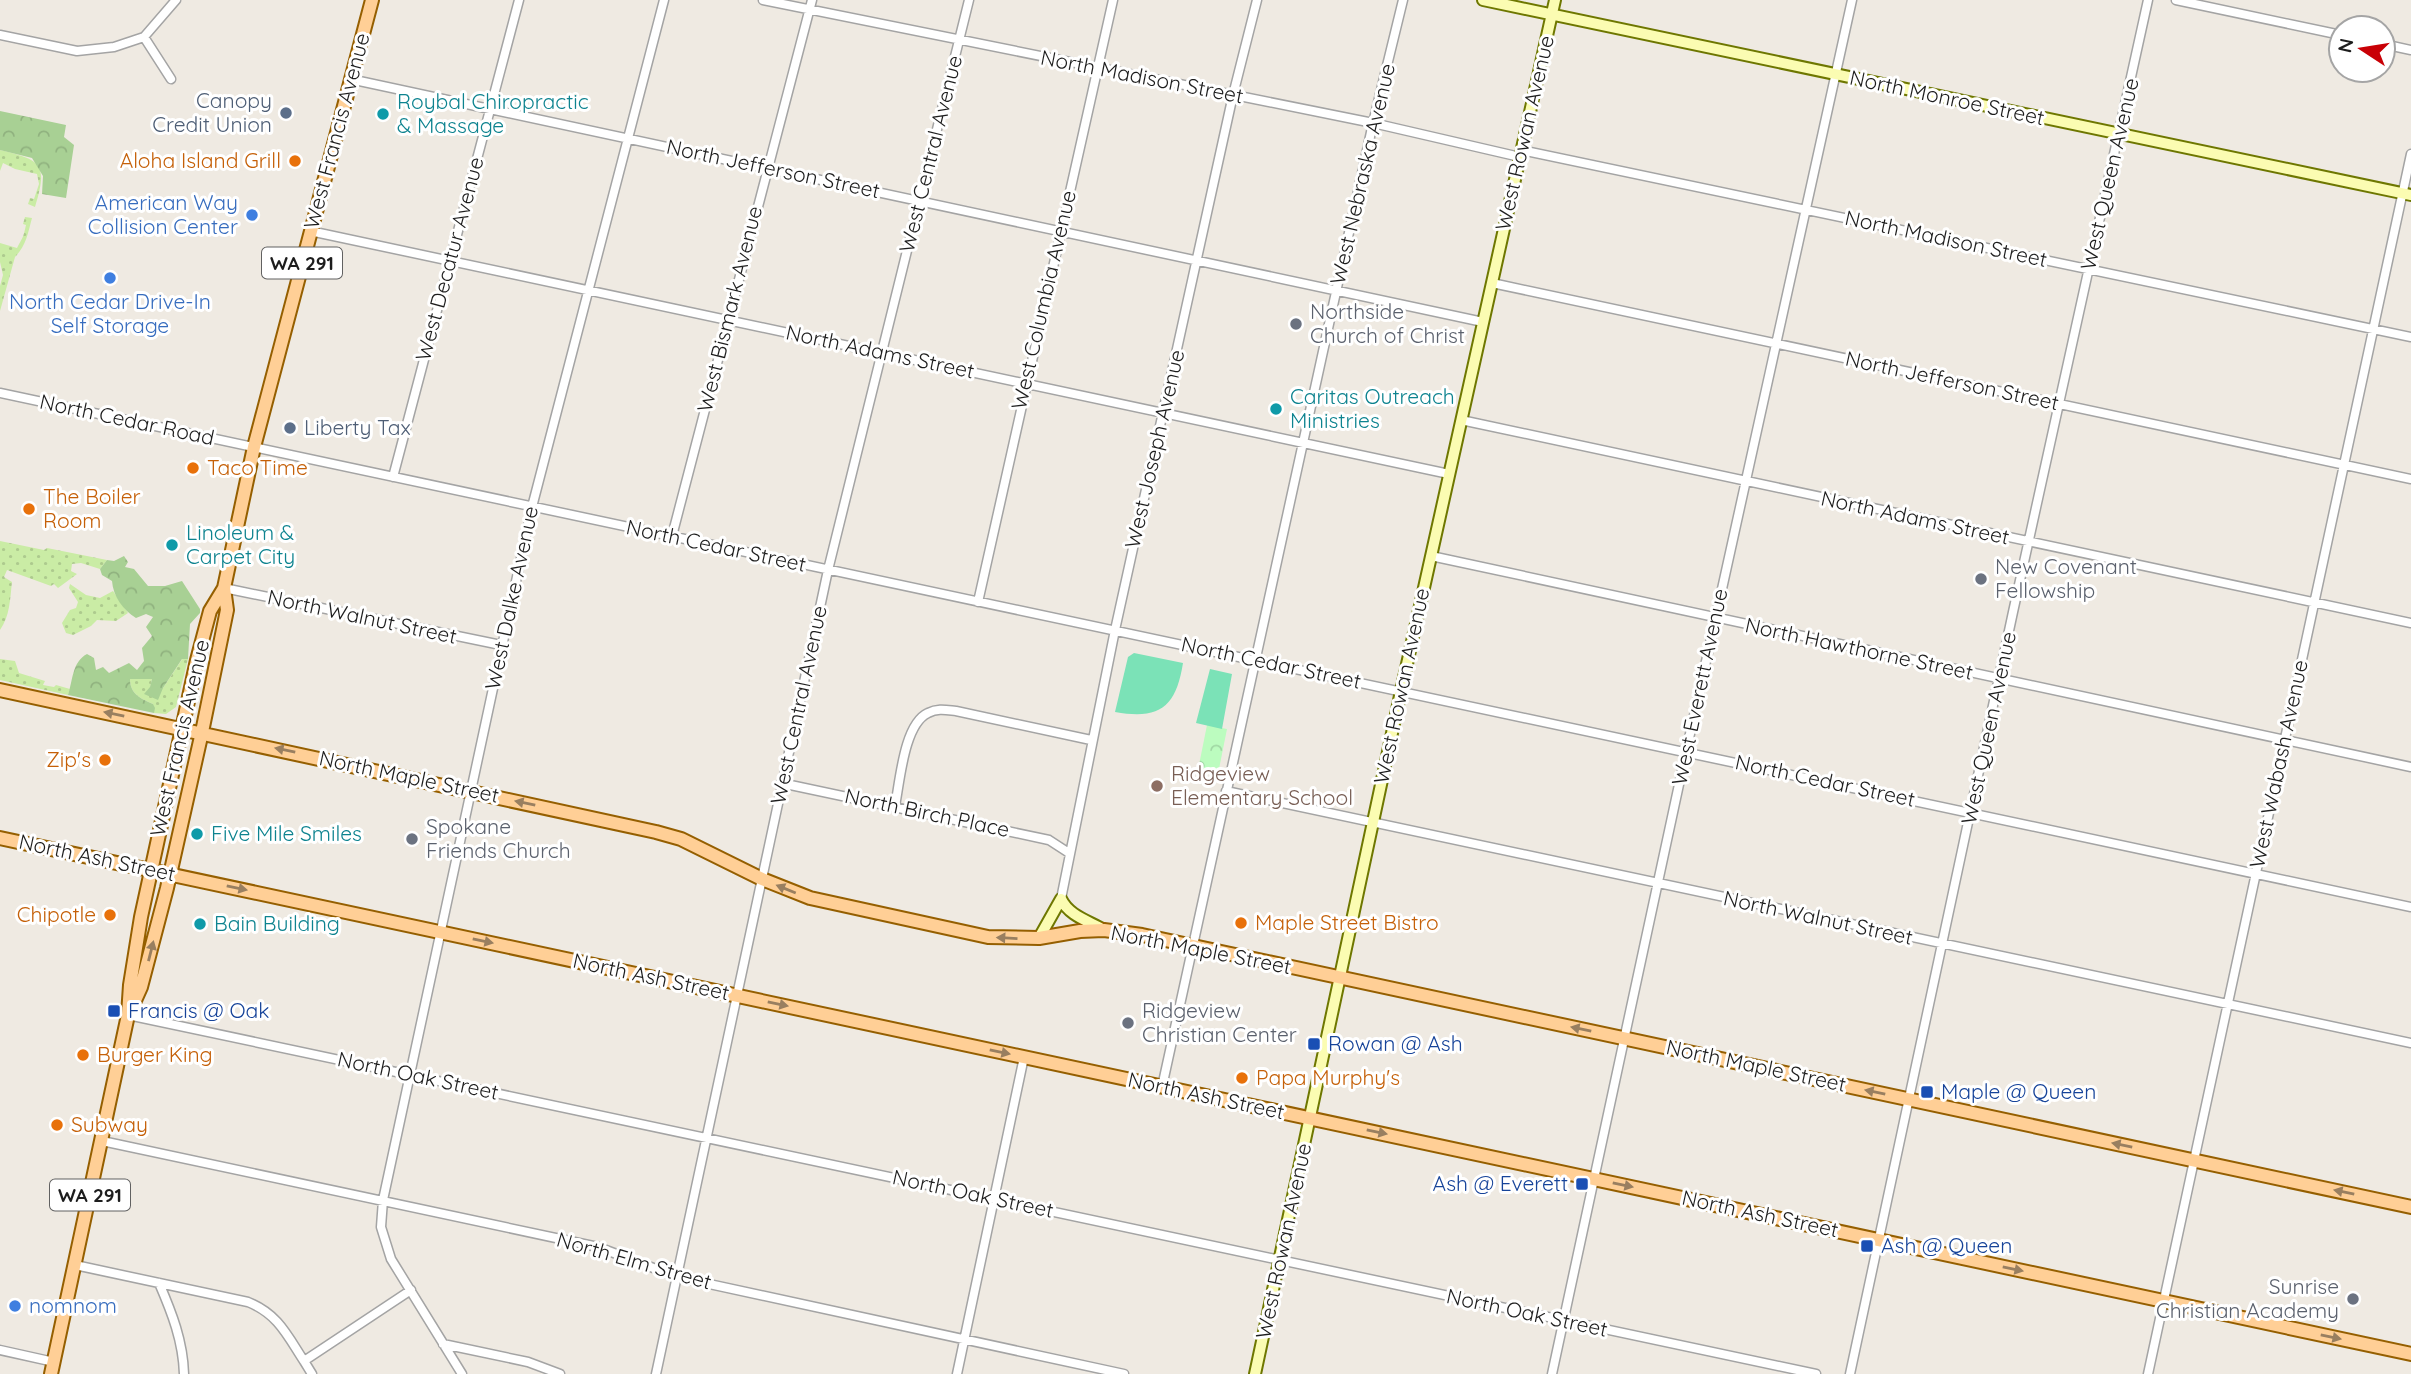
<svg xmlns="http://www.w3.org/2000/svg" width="2411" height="1374" font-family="Quicksand,sans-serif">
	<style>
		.grass { fill: url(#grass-dots) }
		.forest { fill: url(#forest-crowns) }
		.park { fill: url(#park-crowns) }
		.pitch { fill: #7be2b7 }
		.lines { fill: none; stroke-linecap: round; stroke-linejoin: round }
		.street-casing { stroke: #a4a4a4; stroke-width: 11 }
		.secondary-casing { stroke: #6e7700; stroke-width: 14 }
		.primary-casing { stroke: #955f00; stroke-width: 16 }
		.street { stroke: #fff; stroke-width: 8 }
		.secondary { stroke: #fbfcb2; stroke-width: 10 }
		.primary { stroke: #ffcf96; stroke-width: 12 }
		.oneway { fill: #997f60 }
		.service-dot { fill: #5c6f8a; stroke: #fff; stroke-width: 2.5 }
		.culture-dot { fill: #0f9aa8; stroke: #fff; stroke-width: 2.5 }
		.food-dot { fill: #e8710a; stroke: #fff; stroke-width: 2.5 }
		.shop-dot { fill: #3f7fe0; stroke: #fff; stroke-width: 2.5 }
		.worship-dot { fill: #6b7280; stroke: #fff; stroke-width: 2.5 }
		.education-dot { fill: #8d6e63; stroke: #fff; stroke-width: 2.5 }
		.transit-dot { fill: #1a4fb4; stroke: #fff; stroke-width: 2.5 }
		.labels { text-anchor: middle; stroke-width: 6; stroke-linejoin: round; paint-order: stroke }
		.shield { fill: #fff; stroke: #616161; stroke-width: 2 }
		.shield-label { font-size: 19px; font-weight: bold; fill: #1d1d1d }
		.street-label { font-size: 21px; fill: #1d1d1d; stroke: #fff }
		.service-label { font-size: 21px; fill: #4e5e75; stroke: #fff; text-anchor: end }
		.culture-label { font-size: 21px; fill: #0d838f; stroke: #fff; text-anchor: start }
		.food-label { font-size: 21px; fill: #c56008; stroke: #fff; text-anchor: start }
		.shop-label { font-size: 21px; fill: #366cbe; stroke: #fff; text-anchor: end }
		.worship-label { font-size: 21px; fill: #5b616d; stroke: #fff; text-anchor: start }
		.education-label { font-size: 21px; fill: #785e54; stroke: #fff; text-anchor: start }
		.transit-label { font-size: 21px; fill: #164399; stroke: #fff; text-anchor: start }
	</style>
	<defs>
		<pattern id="grass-dots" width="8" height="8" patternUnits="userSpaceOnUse" patternTransform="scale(1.75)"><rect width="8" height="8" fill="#caeca5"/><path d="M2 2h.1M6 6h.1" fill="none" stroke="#adca8e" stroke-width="1.8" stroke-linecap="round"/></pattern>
		<pattern id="forest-crowns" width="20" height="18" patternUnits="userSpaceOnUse" patternTransform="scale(1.75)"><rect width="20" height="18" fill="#a8d094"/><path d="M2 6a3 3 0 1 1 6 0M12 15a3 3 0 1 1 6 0" fill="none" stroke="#90b27f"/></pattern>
		<pattern id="park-crowns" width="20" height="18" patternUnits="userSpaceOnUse" patternTransform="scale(1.75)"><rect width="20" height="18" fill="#bcfcbf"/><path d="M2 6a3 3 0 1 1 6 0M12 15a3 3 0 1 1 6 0" fill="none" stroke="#a1d8a4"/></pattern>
	</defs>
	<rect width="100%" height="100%" fill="#efeae2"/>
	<!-- grass -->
	<path class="grass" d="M0 150C42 160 48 164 35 207L28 204 30 198 34 199 39 184 37 174 15 169 3 163 0 171Z
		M25 217 32 218C28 233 26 246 15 257L0 311V286L3 275 0 262V243L17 248C24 235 23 238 26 225L23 224Z
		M0 541 44 550 47 548 107 560 100 569 81 563 72 564 71 571 77 574 58 588 54 584 51 586 7 570 4 577 12 582C10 599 10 616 0 630Z
		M70 584 86 595 100 598 113 591 128 613 116 621 97 620 91 626 73 635 66 633 62 623 70 610 76 608 78 602 69 588Z
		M183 658 188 659 176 707 166 714 154 713 153 704C141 699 130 694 130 679H152L150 688H163Z
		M0 659 15 661 19 673 45 681 43 685 54 687 56 685 70 689 68 695 0 680Z"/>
	<!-- forest -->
	<path class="forest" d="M0 111 66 125 64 137 74 145 66 198 42 194 43 176 32 158 0 150Z
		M124 556 128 562 125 567 134 569 148 586H165L182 581 200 609V613L190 624 188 659H182L163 688 158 700 144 694 150 687 152 679H130C130 694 141 699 153 704L155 708 154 713 68 695C73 680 72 662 87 654L94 658 96 670 103 667 109 673 129 663 137 670 144 661 142 648 152 636 146 627 153 617 146 614 136 618C123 610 113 596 112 581L102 575 100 569 107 560 114 561Z"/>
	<!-- park -->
	<path class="park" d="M1207 725 1227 729 1218 774 1198 770Z"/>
	<!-- pitch -->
	<path class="pitch" d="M1134 653 1183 663C1176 707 1160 720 1115 712L1128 657Z
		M1210 669 1232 674 1222 729 1196 723Z"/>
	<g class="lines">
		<!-- street casing -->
		<g class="street-casing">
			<path id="street" d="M763 0 1373 123 1520 157
				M2176 0 2341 35
				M0 35 77 51 114 47 144 37 176 0
				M144 37 171 79
				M2383 44 2411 50
				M350 79 1483 322
				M1521 150 2411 337
				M310 231 1449 474
				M1492 283 2411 479
				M0 393 2411 907
				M1461 420 2411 623
				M393 477 519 0
				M672 536 812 0
				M1431 556 2411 767
				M224 588 501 645
				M978 602 1113 0
				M781 783 1049 840 1069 853
				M1226 791 2411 1043
				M895 806C900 781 904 724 928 713 938 708 946 710 956 711L1091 740
				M1061 899 1115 630 1233 95 1257 0
				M128 1015 1816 1374
				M1162 1087 1373 123 1403 0
				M102 1141 598 1247 677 1277 1124 1374
				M75 1265 248 1302C278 1314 287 1335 304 1361L411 1290
				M159 1283C172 1313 183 1341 184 1374
				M443 1344 528 1362 560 1374
				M0 1350 54 1362
				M304 1361 312 1374
				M462 1374 391 1259 381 1227 383 1200 532 507 664 0
				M656 1374 828 570 969 0
				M957 1374 1024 1057
				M1552 1374 1686 752 1852 0
				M1850 1374 2013 612 2148 0
				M2148 1374 2411 154"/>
		</g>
		<!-- secondary casing -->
		<g class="secondary-casing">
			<path id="secondary" d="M1483 0 2411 195
				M1061 899C1069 916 1089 921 1104 930
				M1039 938 1061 899
				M1255 1374 1401 691 1555 0"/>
		</g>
		<!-- primary casing -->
		<g class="primary-casing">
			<path id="primary" d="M0 690 656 832 681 839 762 879 810 898 988 937 1039 938 1080 931 1104 930 1142 935 2411 1207
				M0 838 2411 1354
				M132 1007 141 987 167 888 202 732 227 610 224 588
				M51 1374 128 1015 130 985 141 917 197 660 210 611 224 588 254 447 372 0"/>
		</g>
		<!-- street -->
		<use href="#street" class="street"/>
		<!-- secondary -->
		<use href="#secondary" class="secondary"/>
		<!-- primary -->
		<use href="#primary" class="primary"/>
	</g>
	<!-- one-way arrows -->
	<defs><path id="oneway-solid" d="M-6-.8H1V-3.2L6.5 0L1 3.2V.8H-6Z" transform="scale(1.75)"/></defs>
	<g class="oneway">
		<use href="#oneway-solid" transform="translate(114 714) rotate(-168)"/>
		<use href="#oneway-solid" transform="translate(285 750) rotate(-168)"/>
		<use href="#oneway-solid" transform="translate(525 803) rotate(-168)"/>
		<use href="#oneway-solid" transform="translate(237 888) rotate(12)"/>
		<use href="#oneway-solid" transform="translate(786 889) rotate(-158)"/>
		<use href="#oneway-solid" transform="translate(1007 938) rotate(-177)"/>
		<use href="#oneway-solid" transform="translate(483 941) rotate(12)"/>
		<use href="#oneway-solid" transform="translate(151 951) rotate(-76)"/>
		<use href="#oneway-solid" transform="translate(778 1004) rotate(12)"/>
		<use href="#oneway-solid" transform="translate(1581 1029) rotate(-168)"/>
		<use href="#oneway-solid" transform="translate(1000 1052) rotate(12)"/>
		<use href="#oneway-solid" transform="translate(1875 1092) rotate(-168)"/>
		<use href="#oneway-solid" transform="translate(1377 1132) rotate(12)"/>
		<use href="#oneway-solid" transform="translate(2122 1145) rotate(-168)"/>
		<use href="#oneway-solid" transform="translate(1623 1185) rotate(12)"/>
		<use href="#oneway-solid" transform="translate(2344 1192) rotate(-168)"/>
		<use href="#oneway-solid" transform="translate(2013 1269) rotate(12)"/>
		<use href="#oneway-solid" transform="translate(2331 1337) rotate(12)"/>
	</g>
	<!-- markers -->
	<g class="service-dot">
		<circle cx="286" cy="113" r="7"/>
		<circle cx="290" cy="428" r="7"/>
	</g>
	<g class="culture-dot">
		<circle cx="383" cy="114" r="7"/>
		<circle cx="1276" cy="409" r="7"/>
		<circle cx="172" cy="545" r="7"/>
		<circle cx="197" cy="834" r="7"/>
		<circle cx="200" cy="924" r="7"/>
	</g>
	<g class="food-dot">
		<circle cx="295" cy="161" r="7"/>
		<circle cx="193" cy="468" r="7"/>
		<circle cx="29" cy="509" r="7"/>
		<circle cx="105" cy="760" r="7"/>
		<circle cx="110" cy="915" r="7"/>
		<circle cx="1241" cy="923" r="7"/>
		<circle cx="83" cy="1055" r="7"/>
		<circle cx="1242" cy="1078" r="7"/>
		<circle cx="57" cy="1125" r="7"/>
	</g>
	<g class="shop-dot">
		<circle cx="252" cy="215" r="7"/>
		<circle cx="110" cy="278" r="7"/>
		<circle cx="15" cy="1306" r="7"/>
	</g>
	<g class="worship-dot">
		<circle cx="1296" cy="324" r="7"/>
		<circle cx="1981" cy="579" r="7"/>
		<circle cx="412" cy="839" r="7"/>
		<circle cx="1128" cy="1023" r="7"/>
		<circle cx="2353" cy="1299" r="7"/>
	</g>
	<circle class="education-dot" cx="1157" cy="786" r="7"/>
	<g class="transit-dot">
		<rect x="107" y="1004" width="14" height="14" rx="3.5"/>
		<rect x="1307" y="1037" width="14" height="14" rx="3.5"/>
		<rect x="1920" y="1085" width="14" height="14" rx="3.5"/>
		<rect x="1575" y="1177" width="14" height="14" rx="3.5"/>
		<rect x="1860" y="1239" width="14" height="14" rx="3.5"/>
	</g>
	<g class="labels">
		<!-- shield labels -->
		<g class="shield">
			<rect x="262" y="247.5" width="80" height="31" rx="5"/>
			<rect x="50" y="1179.5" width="80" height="31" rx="5"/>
		</g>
		<g class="shield-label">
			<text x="302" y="270">WA 291</text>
			<text x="90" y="1202">WA 291</text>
		</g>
		<!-- street labels -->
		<g class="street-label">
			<text transform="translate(1142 77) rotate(11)" y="7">North Madison Street</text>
			<text transform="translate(1947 98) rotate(12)" y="7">North Monroe Street</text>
			<text transform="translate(337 131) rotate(-75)" y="7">West Francis Avenue</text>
			<text transform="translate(1525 133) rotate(-77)" y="7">West Rowan Avenue</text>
			<text transform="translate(931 154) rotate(-76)" y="7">West Central Avenue</text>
			<text transform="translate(773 169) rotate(12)" y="7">North Jefferson Street</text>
			<text transform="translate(1363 174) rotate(-77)" y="7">West Nebraska Avenue</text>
			<text transform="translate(2110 174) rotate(-77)" y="7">West Queen Avenue</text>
			<text transform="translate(1946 239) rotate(12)" y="7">North Madison Street</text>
			<text transform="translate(450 259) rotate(-75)" y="7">West Decatur Avenue</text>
			<text transform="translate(1044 300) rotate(-77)" y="7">West Columbia Avenue</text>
			<text transform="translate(730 309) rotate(-76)" y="7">West Bismark Avenue</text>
			<text transform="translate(880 352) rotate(12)" y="7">North Adams Street</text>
			<text transform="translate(1952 381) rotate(12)" y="7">North Jefferson Street</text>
			<text transform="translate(127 420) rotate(12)" y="7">North Cedar Road</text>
			<text transform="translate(1155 449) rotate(-77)" y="7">West Joseph Avenue</text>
			<text transform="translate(1915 518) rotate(12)" y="7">North Adams Street</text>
			<text transform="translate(716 546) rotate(12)" y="7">North Cedar Street</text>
			<text transform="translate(512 598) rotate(-78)" y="7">West Dalke Avenue</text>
			<text transform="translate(362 617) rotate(12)" y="7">North Walnut Street</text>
			<text transform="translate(1859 649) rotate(12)" y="7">North Hawthorne Street</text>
			<text transform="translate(1271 663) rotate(12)" y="7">North Cedar Street</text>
			<text transform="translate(1402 686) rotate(-78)" y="7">West Rowan Avenue</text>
			<text transform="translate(1700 687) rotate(-78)" y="7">West Everett Avenue</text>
			<text transform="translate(799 705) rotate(-78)" y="7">West Central Avenue</text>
			<text transform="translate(1989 728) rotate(-78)" y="7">West Queen Avenue</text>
			<text transform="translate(180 738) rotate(-77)" y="7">West Francis Avenue</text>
			<text transform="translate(2279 764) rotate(-78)" y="7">West Wabash Avenue</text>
			<text transform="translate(409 777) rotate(12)" y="7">North Maple Street</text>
			<text transform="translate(1825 781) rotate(12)" y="7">North Cedar Street</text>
			<text transform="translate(927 813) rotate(12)" y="7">North Birch Place</text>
			<text transform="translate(97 858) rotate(12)" y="7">North Ash Street</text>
			<text transform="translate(1818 918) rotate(12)" y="7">North Walnut Street</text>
			<text transform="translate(1201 950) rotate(11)" y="7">North Maple Street</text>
			<text transform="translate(651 977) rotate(12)" y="7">North Ash Street</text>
			<text transform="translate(1756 1066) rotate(12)" y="7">North Maple Street</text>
			<text transform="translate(418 1076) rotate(12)" y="7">North Oak Street</text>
			<text transform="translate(1206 1096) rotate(12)" y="7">North Ash Street</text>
			<text transform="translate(973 1194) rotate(12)" y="7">North Oak Street</text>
			<text transform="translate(1760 1214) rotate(12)" y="7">North Ash Street</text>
			<text transform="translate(1284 1241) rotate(-78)" y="7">West Rowan Avenue</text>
			<text transform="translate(634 1261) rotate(16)" y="7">North Elm Street</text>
			<text transform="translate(1527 1313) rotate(12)" y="7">North Oak Street</text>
		</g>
		<!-- service labels -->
		<g class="service-label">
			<text x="272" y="108">Canopy<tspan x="272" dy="24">Credit Union</tspan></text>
			<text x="304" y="435" text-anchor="start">Liberty Tax</text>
		</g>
		<!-- culture labels -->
		<g class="culture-label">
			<text x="397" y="109">Roybal Chiropractic<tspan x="397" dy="24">&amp; Massage</tspan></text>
			<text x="1290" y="404">Caritas Outreach<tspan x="1290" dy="24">Ministries</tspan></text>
			<text x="186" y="540">Linoleum &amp;<tspan x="186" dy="24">Carpet City</tspan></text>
			<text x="211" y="841">Five Mile Smiles</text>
			<text x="214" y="931">Bain Building</text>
		</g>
		<!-- food labels -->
		<g class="food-label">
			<text x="281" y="168" text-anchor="end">Aloha Island Grill</text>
			<text x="207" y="475">Taco Time</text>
			<text x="43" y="504">The Boiler<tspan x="43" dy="24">Room</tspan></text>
			<text x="91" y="767" text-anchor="end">Zip's</text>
			<text x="96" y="922" text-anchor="end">Chipotle</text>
			<text x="1255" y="930">Maple Street Bistro</text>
			<text x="97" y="1062">Burger King</text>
			<text x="1256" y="1085">Papa Murphy's</text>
			<text x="71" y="1132">Subway</text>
		</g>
		<!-- shop labels -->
		<g class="shop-label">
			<text x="238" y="210">American Way<tspan x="238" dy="24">Collision Center</tspan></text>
			<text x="110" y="309" text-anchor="middle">North Cedar Drive-In<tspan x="110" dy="24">Self Storage</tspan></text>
			<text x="29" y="1313" text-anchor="start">nomnom</text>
		</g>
		<!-- worship labels -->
		<g class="worship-label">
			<text x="1310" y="319">Northside<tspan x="1310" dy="24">Church of Christ</tspan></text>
			<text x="1995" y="574">New Covenant<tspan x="1995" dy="24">Fellowship</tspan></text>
			<text x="426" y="834">Spokane<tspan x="426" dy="24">Friends Church</tspan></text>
			<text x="1142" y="1018">Ridgeview<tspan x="1142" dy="24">Christian Center</tspan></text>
			<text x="2339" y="1294" text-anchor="end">Sunrise<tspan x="2339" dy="24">Christian Academy</tspan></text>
		</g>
		<!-- education labels -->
		<g class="education-label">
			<text x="1171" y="781">Ridgeview<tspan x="1171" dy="24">Elementary School</tspan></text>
		</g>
		<!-- transit labels -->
		<g class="transit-label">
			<text x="128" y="1018">Francis @ Oak</text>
			<text x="1328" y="1051">Rowan @ Ash</text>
			<text x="1941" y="1099">Maple @ Queen</text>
			<text x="1568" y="1191" text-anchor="end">Ash @ Everett</text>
			<text x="1881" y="1253">Ash @ Queen</text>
		</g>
	</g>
	<!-- north arrow -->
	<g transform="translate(2362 49) rotate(282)"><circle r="33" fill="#ffffff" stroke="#a5a5a5" stroke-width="2"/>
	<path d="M0-5L12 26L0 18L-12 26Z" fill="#c90006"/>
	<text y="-10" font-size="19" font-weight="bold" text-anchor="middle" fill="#1d1d1d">N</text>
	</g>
</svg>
